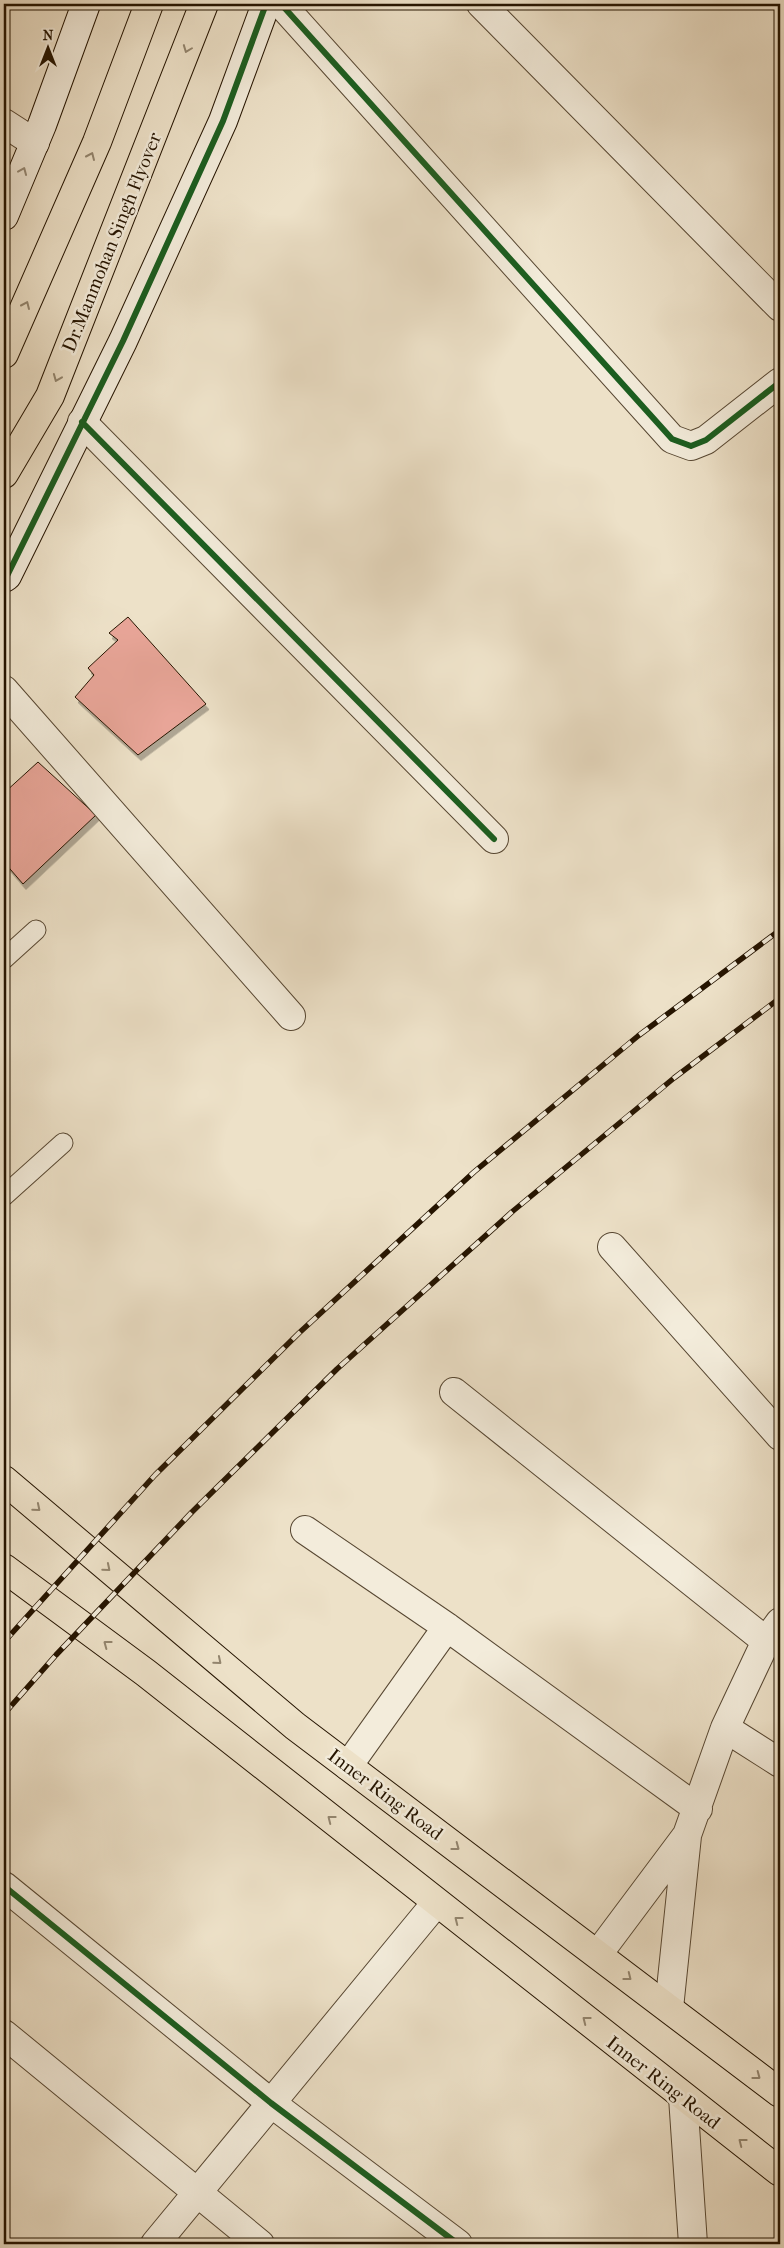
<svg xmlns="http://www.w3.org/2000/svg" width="784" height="2248" font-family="'IM FELL French Canon',serif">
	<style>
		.building { fill: #e8a598; stroke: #251400; filter: url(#shadow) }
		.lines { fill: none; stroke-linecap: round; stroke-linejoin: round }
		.lane-casing { stroke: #574732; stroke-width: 21 }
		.street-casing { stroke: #574732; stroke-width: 30 }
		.secondary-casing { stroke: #251400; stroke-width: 30 }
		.highway-casing { stroke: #251400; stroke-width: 30 }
		.lane { stroke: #f3ecdb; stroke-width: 19 }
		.street { stroke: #f3ecdb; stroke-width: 28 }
		.secondary { stroke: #f3ecdb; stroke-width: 28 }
		.highway { stroke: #ede1c8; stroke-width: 28 }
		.rail-casing { stroke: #251400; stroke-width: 5.5 }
		.rail { stroke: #f3ecdb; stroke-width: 4; stroke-dasharray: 11; stroke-linecap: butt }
		.cycleway-casing { stroke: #f3ecdb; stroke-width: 9 }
		.cycleway { stroke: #1b5e20; stroke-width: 6 }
		.oneway { stroke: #93856e }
		.oneway2 { stroke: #968b78 }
		.labels { text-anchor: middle; stroke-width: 5; stroke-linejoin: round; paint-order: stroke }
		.street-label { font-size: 19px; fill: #251400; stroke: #f3ecdb }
	</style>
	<defs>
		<filter id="shadow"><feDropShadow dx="3" dy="5.5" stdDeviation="0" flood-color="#0004"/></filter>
	</defs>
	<rect width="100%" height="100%" fill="#ede1c8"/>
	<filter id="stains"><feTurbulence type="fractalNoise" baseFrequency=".004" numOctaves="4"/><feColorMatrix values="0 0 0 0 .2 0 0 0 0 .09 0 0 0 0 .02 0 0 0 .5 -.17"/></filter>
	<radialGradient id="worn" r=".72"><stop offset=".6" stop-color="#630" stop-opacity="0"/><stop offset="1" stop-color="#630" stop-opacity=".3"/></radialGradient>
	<!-- building -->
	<path class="building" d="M128 617 206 704 138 755 75 697 94 675 88 668 118 640 109 633Z
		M38 762 96 815 23 884 4 862V793Z"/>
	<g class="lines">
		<!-- lane casing -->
		<g class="lane-casing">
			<path id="lane" d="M4 959 36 930
				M4 1196 63 1143"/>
		</g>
		<!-- street casing -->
		<g class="street-casing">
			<path id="street" d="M281 4 672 439 691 446 706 440 780 382
				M481 4 780 307
				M4 123 35 143
				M82 422 494 839
				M4 690 291 1016
				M612 1247 780 1436
				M454 1392 766 1641
				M305 1530 447 1627 698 1809
				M725 1728 780 1763
				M348 1766 447 1627
				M4 1886 271 2103 458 2244
				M598 1954 687 1835 725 1728 766 1641 780 1622
				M669 2008 687 1836
				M4 2034 260 2244
				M683 2097 693 2244
				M155 2244 436 1903"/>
		</g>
		<!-- secondary casing -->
		<g class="secondary-casing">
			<path id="secondary" d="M4 216 42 125 86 4
				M4 578 7 576 123 341 223 121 266 4"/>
		</g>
		<!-- highway casing -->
		<g class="highway-casing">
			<path id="highway" d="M4 354 97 142 149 4
				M4 474 50 396 204 4
				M4 1480 295 1726 780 2093
				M4 1568 146 1673 780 2172"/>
		</g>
		<!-- lane -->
		<use href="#lane" class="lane"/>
		<!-- street -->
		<use href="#street" class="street"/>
		<!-- secondary -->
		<use href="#secondary" class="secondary"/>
		<!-- highway -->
		<use href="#highway" class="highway"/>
		<!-- rail casing -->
		<g class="rail-casing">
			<path id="rail" d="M4 1642 155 1475 299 1333 474 1172 638 1036 780 930
				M4 1714 56 1655 192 1512 337 1369 513 1211 674 1078 780 998"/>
		</g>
		<!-- rail -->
		<use href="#rail" class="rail"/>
		<!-- cycleway casing -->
		<g class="cycleway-casing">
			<path id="cycleway" d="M281 4 672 439 691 446 706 440 780 382
				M82 422 494 839
				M4 578 7 576 123 341 223 121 266 4
				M4 1886 271 2103 458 2244"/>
		</g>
		<!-- cycleway -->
		<use href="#cycleway" class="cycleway"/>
	</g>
	<!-- one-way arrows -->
	<defs><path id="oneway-chevron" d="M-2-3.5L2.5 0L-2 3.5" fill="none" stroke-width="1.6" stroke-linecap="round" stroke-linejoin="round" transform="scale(1.25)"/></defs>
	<g class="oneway">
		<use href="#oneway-chevron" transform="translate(187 49) rotate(111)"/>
		<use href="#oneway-chevron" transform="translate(91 156) rotate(-66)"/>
		<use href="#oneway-chevron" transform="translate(26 305) rotate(-66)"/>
		<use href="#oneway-chevron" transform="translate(57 378) rotate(112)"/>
		<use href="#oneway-chevron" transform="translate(37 1508) rotate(40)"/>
		<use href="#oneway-chevron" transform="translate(107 1568) rotate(40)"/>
		<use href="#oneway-chevron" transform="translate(107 1644) rotate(-143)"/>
		<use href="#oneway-chevron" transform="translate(218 1661) rotate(40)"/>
		<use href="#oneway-chevron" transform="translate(331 1819) rotate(-142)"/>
		<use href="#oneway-chevron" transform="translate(456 1847) rotate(37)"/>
		<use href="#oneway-chevron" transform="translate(458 1920) rotate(-142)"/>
		<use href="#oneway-chevron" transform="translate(628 1977) rotate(38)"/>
		<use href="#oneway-chevron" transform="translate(586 2020) rotate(-142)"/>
		<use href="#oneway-chevron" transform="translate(757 2076) rotate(37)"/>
		<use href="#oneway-chevron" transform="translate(742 2142) rotate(-142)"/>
	</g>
	<use class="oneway2" href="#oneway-chevron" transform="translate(23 171) rotate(-67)"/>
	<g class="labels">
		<!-- street labels -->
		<g class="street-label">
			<text transform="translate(111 242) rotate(-68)" y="7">Dr.Manmohan Singh Flyover</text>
			<text transform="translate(386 1794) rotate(37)" y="7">Inner Ring Road</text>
			<text transform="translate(664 2082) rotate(38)" y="7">Inner Ring Road</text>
		</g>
	</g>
	<!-- margin -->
	<rect width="784" height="2248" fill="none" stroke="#ede1c8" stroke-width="20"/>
	<rect x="5" y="5" width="774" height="2238" fill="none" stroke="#251400" stroke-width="2.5"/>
	<rect x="10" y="10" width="764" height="2228" fill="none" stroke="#251400"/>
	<!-- north arrow -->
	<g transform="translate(48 48)" stroke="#f3ecdb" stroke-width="4" paint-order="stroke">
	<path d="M0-4L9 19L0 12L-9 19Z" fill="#251400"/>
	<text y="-8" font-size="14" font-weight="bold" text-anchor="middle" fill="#251400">N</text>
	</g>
	<rect width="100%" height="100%" filter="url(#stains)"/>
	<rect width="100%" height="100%" fill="url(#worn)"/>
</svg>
